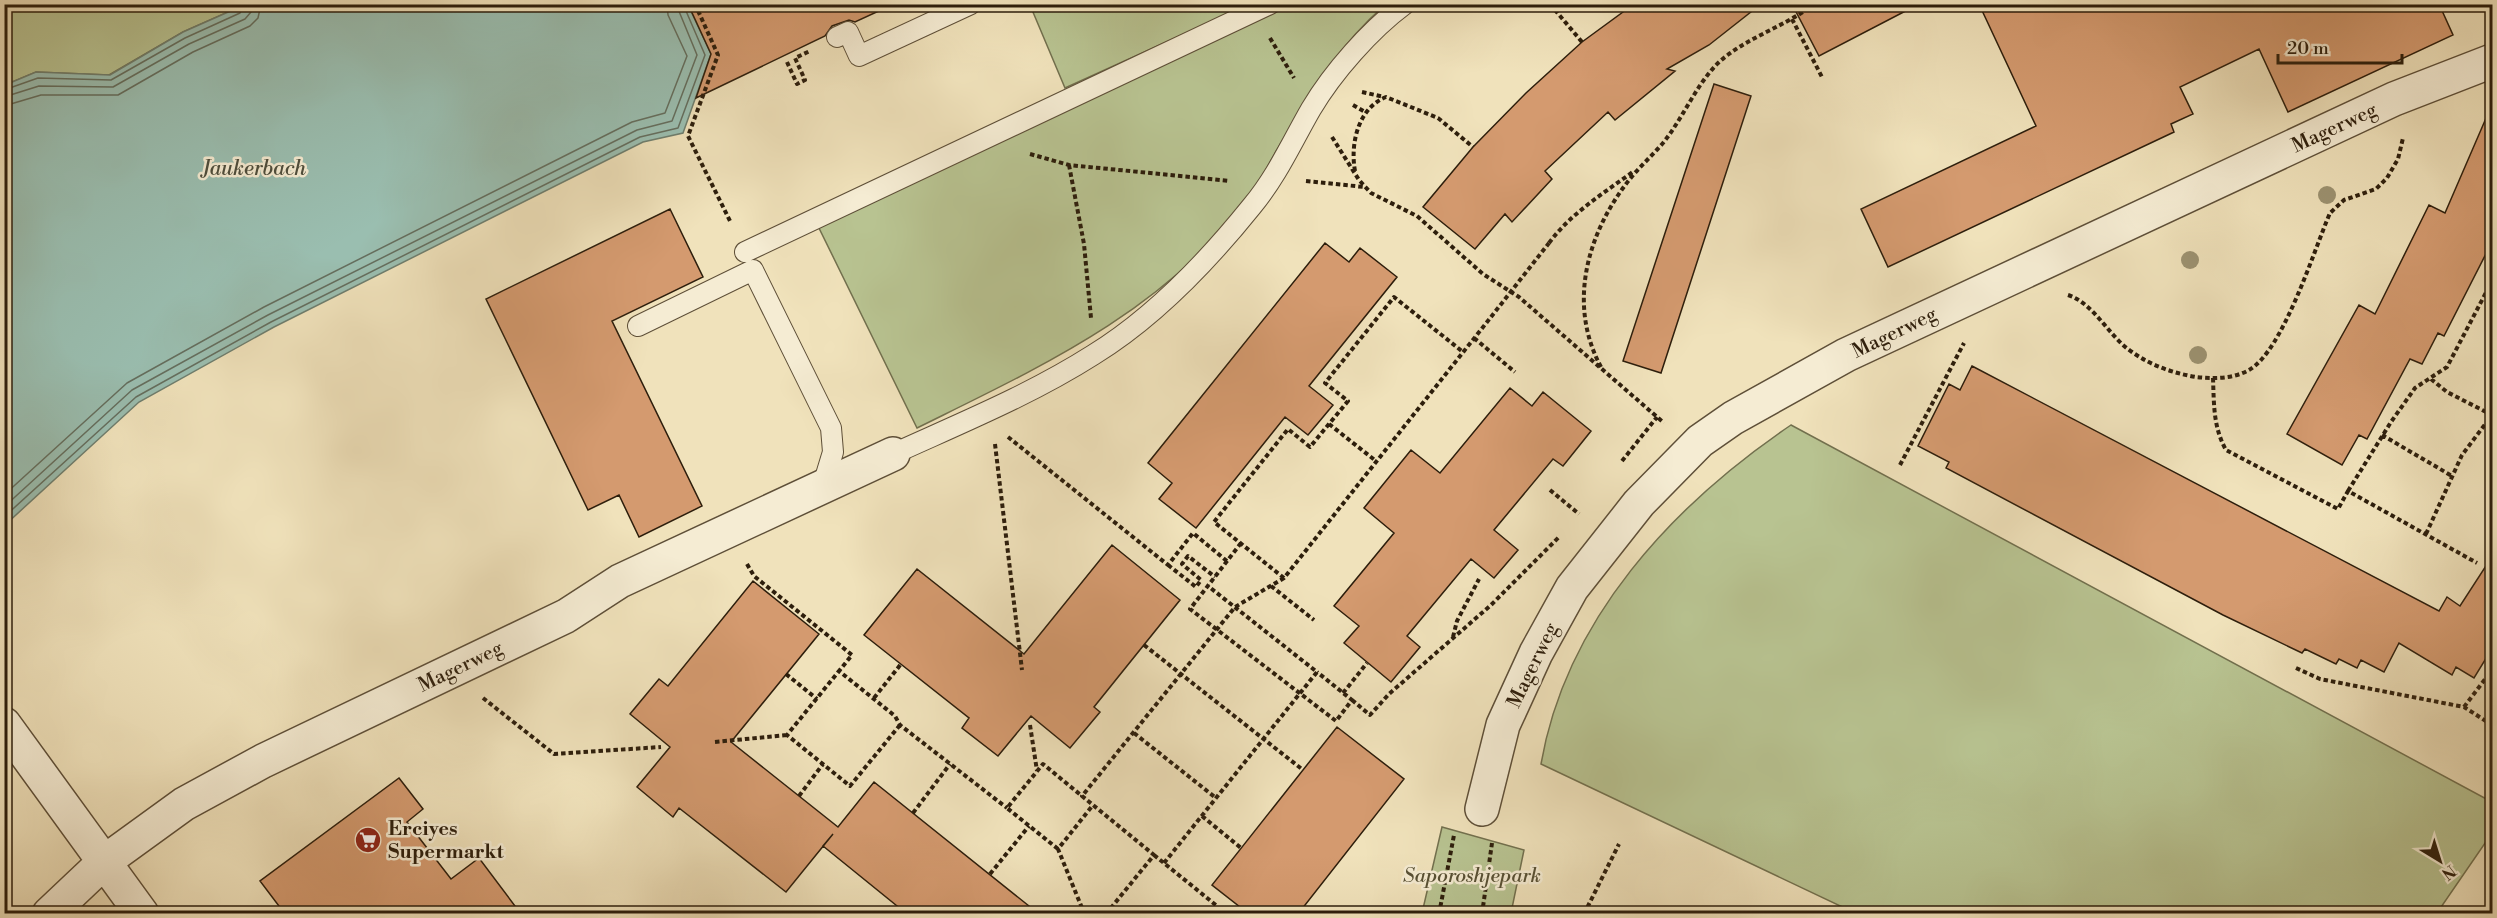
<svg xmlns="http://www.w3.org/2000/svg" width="2497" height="918" font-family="'Libre Bodoni',serif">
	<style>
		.green { fill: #b8c391; stroke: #72704e; stroke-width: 1.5 }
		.water { fill: #9abeb0; stroke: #6e7e6e; stroke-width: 1.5 }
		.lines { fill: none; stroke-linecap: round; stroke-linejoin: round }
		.shore { stroke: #646e5e; stroke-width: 1.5 }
		.building { fill: #d49a6f; stroke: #2d1e0c; stroke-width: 1.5 }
		.lane-casing { stroke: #5e4f38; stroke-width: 22 }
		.street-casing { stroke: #5e4f38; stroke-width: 36 }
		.path { stroke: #2d1e0c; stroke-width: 4; stroke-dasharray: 4.5 3; stroke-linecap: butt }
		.lane { stroke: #f5ecd3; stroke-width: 20 }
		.street { stroke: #f5ecd3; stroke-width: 33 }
		.path-bridge { stroke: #2d1e0c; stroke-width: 4; stroke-dasharray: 4.5 3; stroke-linecap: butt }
		.tree { fill: #9c9271 }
		.labels { text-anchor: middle; stroke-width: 5; stroke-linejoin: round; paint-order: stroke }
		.street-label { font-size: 20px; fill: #2d1e0c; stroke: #f5ecd3 }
		.poi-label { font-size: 20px; font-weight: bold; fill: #2d1e0c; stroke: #f5ecd3; text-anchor: start }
		.park-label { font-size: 20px; font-style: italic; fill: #575034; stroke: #f5ecd3 }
		.water-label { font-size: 21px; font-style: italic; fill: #4e4e3d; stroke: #f5ecd3 }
	</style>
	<rect width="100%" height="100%" fill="#f0e2bb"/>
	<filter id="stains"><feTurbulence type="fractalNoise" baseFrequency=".00333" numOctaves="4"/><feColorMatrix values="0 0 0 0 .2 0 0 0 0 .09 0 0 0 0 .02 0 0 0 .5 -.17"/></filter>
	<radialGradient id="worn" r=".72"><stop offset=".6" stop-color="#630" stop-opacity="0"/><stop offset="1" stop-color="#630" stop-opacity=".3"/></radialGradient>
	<!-- green -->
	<path class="green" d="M5 5H244L183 32 109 75 36 72 5 85Z
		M1030 5H1248L1065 88Z
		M1291 5H1385C1337 46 1307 99 1275 153 1266 169 1258 186 1247 200 1163 312 1038 368 917 428L818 226Z
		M1791 425 2492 802V833L2437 913H1855L1541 764C1566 619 1673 505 1791 425Z
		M1442 827 1524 850 1511 913H1422Z"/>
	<!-- water -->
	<path class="water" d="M244 5H688L711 54 683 133 643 142 274 327 139 402 5 525V85L36 72 110 75 183 32Z"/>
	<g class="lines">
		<!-- shore -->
		<path class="shore" d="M4 90 38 78 111 80 185 38 240 13 244 4
			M4 97 39 86 113 87 189 44 245 19 251 12 252 4
			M4 106 41 95H118L193 52 250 26 258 18 261 4
			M4 495 127 383 264 307 632 122 665 113 687 56 668 15 667 4
			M4 507 132 390 268 315 637 130 672 121 697 55 676 4
			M4 517 136 397 271 322 640 137 678 128 705 55 683 4"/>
	</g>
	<!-- building -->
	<path class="building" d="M688 4H894L855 22 849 20 832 26 825 36 696 98 711 54Z
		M1634 4H1761L1709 45 1667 69 1675 71 1615 120 1608 112 1545 171 1552 179 1512 222 1505 214 1475 249 1423 207 1473 147 1526 93 1582 42Z
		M1792 4H1919L1819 56Z
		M1979 4H2439L2453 35 2288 112 2259 49 2180 87 2193 114 2171 124 2174 132 1888 267 1861 209 2036 126Z
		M1714 84 1751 96 1661 373 1623 361Z
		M2493 102V240L2444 336 2438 333 2422 364 2410 359 2367 439 2359 435 2342 465 2287 434 2359 305 2375 314 2429 205 2445 213Z
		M670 209 703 277 612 321 702 506 639 537 619 495 588 510 486 299Z
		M1325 243 1349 262 1360 248 1397 277 1309 386 1333 405 1308 435 1285 417 1196 528 1159 499 1172 483 1148 463Z
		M1972 366 2439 611 2447 597 2460 606 2493 555V647L2474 678 2456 667 2452 675 2399 643 2384 672 2361 660 2357 668 2339 659 2336 664 2305 649 2302 653 2223 615 1946 468 1949 462 1918 446 1949 384 1960 390Z
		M1510 388 1532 406 1543 392 1591 431 1563 466 1553 459 1494 530 1518 550 1494 578 1471 559 1407 636 1420 647 1391 682 1344 643 1359 626 1334 606 1394 533 1364 508 1411 450 1440 473Z
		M1112 545 1180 600 1094 707 1100 712 1070 748 1031 716 998 756 962 728 969 718 864 635 917 569 1024 654Z
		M753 581 819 634 731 742 838 827 874 782 1039 914H907L823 846 833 834 786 892 679 808 673 817 637 787 670 747 630 714 659 679 668 686Z
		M1337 727 1404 779 1298 914H1249L1212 885Z
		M399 778 423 809 407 822 451 879 479 858 521 914H285L260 881Z"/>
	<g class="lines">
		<!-- lane casing -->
		<g class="lane-casing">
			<path id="lane" d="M837 37 848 32 859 56 971 4
				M745 252 1270 4
				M638 326 753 270 831 428 833 452 823 485
				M893 454C961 423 1030 395 1093 355 1155 317 1207 262 1252 206 1277 176 1292 142 1311 109 1333 72 1370 30 1405 4"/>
		</g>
		<!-- street casing -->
		<g class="street-casing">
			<path id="street" d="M4 724 142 914
				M1482 809 1503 725 1536 653 1572 588 1639 503 1700 441 1733 418 1846 355 2394 99 2492 61
				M49 914 104 862 184 804 263 761 566 616 620 581 893 454"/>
		</g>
		<!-- path -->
		<path class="path" d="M695 4 718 55 688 136 731 223
			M1550 4 1582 42
			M1792 19 1823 79
			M1270 38 1294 78
			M787 62 797 84 805 80 795 58 810 51
			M1362 92 1384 97
			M1353 105 1365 112
			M1332 137 1359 180 1371 193 1417 216 1483 274 1519 297 1664 423
			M1030 154 1069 165 1230 181
			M1069 165 1084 244 1091 318
			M1355 171C1350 144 1358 108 1386 97L1438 118 1473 147
			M1306 181 1364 187
			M1549 243C1571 213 1604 193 1634 171
			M2068 295C2095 304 2109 337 2132 352 2152 366 2173 373 2196 377 2213 379 2233 379 2249 370 2283 351 2314 250 2330 213L2344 200 2376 189 2387 178 2398 159 2403 138
			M1474 338 1515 372
			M1601 367C1568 306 1586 237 1626 184 1637 169 1651 157 1663 143 1683 118 1695 87 1717 64 1744 38 1785 27 1814 4
			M2213 378C2214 403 2213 427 2226 450L2338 509 2348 491 2477 563
			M2431 379 2447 392 2492 415
			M1329 424 1376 461
			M2382 435 2452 476
			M1008 437 1168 565 1193 533 1228 562
			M995 444 1022 670
			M1622 461 1657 417
			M1900 465 1964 343
			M1550 490 1579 514
			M2348 491 2391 422 2415 388 2447 367 2492 281
			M2426 534 2462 455 2492 415
			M1241 543 1190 609 1336 721 1352 700 1317 672
			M747 564 754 576 852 655 839 671
			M1168 565 1196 587 1201 580 1182 564 1188 556 1215 577
			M1284 578 1214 522 1288 429 1310 447 1348 401 1325 383 1394 297 1463 352
			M1271 586 1314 620
			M1453 637 1457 621 1479 579
			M1144 645 1303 770
			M2296 668 2320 679 2464 707 2492 725
			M786 674 817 699
			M1343 693 1367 663
			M483 698 554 754 661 747
			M874 698 901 664
			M1352 700 1370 715 1389 694 1491 605 1560 536
			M2464 707 2492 670
			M900 725 850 786 787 735 839 671 895 716 900 725 1007 808
			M1030 725 1037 771
			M1134 733 1216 798
			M715 742 787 735
			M799 796 823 764
			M913 813 950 764
			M1202 816 1241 848
			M1058 849 1007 808 1043 764 1082 796
			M1154 855 1217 906 1210 914
			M1164 863 1317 672 1208 586
			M990 874 1029 826
			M1082 908 1058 849 1093 805
			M1078 914 1082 908 1090 914
			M1106 914 1154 855 1082 796 1235 607 1284 578 1491 317
			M1439 914 1454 835
			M1482 914 1492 843
			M1602 914 1588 906 1619 844"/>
		<!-- lane -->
		<use href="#lane" class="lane"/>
		<!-- street -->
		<use href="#street" class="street"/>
		<!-- path-bridge -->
		<path class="path-bridge" d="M1491 317 1549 243"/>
	</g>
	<!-- trees -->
	<g class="tree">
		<circle cx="2327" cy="195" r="9"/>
		<circle cx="2190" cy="260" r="9"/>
		<circle cx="2198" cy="355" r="9"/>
	</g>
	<!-- icons -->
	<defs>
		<g id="supermarket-disc" transform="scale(1.35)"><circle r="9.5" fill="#8f2418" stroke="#f5ecd3"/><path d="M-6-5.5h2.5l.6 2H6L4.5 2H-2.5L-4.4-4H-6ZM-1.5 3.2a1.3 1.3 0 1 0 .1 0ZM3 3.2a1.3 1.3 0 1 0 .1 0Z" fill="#fff"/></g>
	</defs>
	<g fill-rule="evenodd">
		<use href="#supermarket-disc" x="368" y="840"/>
	</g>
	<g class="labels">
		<!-- street labels -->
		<g class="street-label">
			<text transform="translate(2334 127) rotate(-25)" y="7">Magerweg</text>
			<text transform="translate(1894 332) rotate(-26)" y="7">Magerweg</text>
			<text transform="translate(1532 665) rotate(-64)" y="7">Magerweg</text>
			<text transform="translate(460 666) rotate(-26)" y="7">Magerweg</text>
		</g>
		<!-- poi labels -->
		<g class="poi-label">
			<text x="388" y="835">Erciyes<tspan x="388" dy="23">Supermarkt</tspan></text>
		</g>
		<!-- park labels -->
		<g class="park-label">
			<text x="1472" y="882">Saporoshjepark</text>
		</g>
		<!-- water labels -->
		<g class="water-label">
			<text x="254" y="175">Jaukerbach</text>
		</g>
	</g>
	<!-- margin -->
	<rect width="2497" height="918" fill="none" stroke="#f0e2bb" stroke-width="24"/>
	<rect x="6" y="6" width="2485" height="906" fill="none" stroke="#2d1e0c" stroke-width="3"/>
	<rect x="12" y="12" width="2473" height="894" fill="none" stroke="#2d1e0c" stroke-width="1.5"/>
	<!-- north arrow -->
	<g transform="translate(2440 861) rotate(142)" stroke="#f5ecd3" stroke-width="4.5" paint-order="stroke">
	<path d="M0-4.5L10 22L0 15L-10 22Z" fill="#2d1e0c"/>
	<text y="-9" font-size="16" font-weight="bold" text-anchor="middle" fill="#2d1e0c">N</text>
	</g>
	<!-- scale -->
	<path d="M2278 54v9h124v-9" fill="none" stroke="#2d1e0c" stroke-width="3"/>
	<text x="2287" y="54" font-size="18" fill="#2d1e0c" stroke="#f5ecd3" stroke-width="4.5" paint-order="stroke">20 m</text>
	<rect width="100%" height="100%" filter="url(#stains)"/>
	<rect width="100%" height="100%" fill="url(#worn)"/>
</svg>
